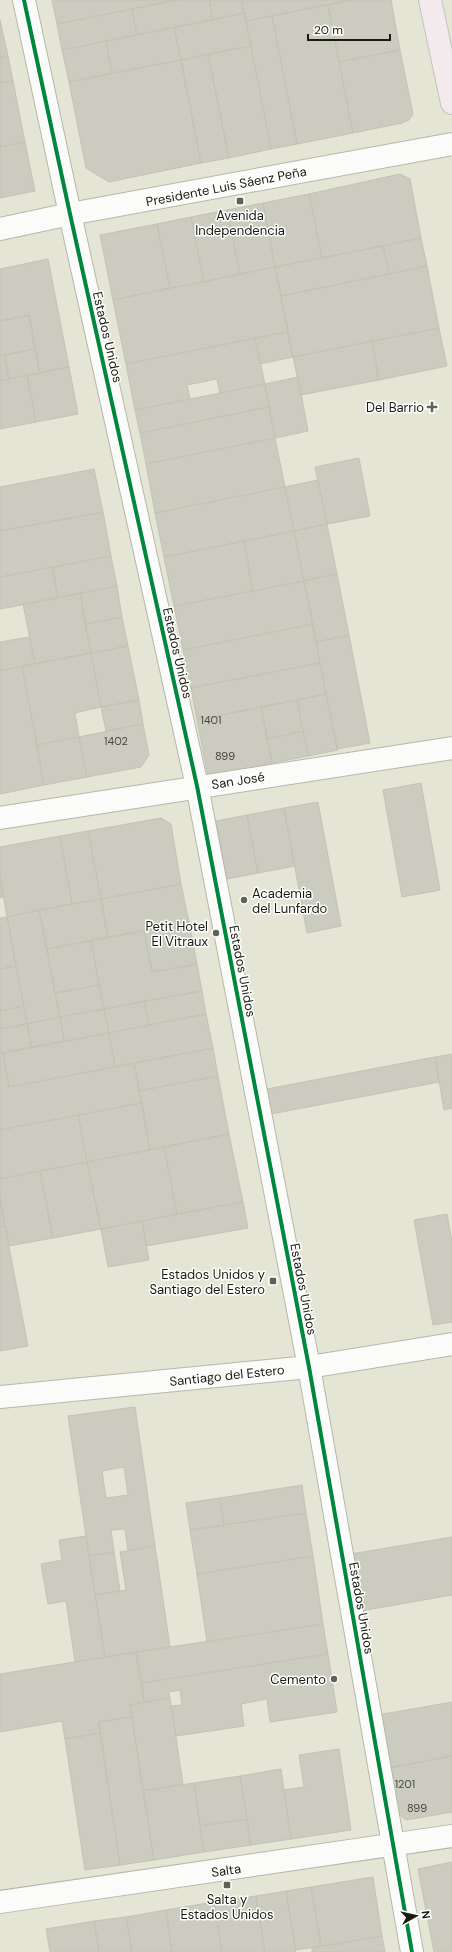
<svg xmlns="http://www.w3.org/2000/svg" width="452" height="1952" font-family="'DM Sans',sans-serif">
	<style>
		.building { fill: #cbccbf; stroke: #c2c2b5; fill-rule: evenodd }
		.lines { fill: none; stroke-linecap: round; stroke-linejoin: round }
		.minor-casing { stroke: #b6b7aa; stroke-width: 24 }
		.primary-casing { stroke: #c3c3bc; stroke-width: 24 }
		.minor { stroke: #fbfbf9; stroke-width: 22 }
		.primary { stroke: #f2eaed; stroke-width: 22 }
		.cycleway-casing { stroke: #fff; stroke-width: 6 }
		.cycleway { stroke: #00873e; stroke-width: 4 }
		.poi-dot { fill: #616155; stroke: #fff; stroke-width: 1.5 }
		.labels { text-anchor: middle; stroke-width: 3; stroke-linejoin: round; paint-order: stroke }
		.number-label { font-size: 11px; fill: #48483e }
		.street-label { font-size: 13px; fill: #1a1a10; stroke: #fff }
		.poi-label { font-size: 13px; fill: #1a1a10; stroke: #fff; text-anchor: end }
	</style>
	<rect width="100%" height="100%" fill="#e5e5d5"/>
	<!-- building -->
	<path class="building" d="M52 0H177L57 24Z
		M177 0H209L213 20 137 35 132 9Z
		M209 0H241L244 13 213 20Z
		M241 0H351L246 21Z
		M351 0H391L400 50 339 62 328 5Z
		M328 5 353 133 297 144 272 16Z
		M132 9 137 35 62 50 57 24Z
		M244 13 251 46 181 60 174 27Z
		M272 16 297 144 271 149 246 21Z
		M0 20 8 56 0 58Z
		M174 27 181 60 112 73 106 41Z
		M106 41 112 73 69 82 62 50Z
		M251 46 271 149 229 158 208 54Z
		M400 50 413 114 409 120 402 123 353 133 339 62Z
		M208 54 229 158 201 163 181 60Z
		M8 56 13 81 0 83V58Z
		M181 60 201 163 109 182 86 168 69 82Z
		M13 81 25 142 0 147V83Z
		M25 142 35 191 0 198V147Z
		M400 174 410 179 421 238 322 258 309 194Z
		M309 194 322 258 275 267 263 203Z
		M263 203 275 267 240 274 227 210Z
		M227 210 240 274 204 282 191 217Z
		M191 217 204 282 170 288 157 224Z
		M157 224 170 288 113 300 100 235Z
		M421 238 427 266 389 274 383 246Z
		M383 246 389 274 281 296 275 267Z
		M48 259 69 367 40 373 29 315 0 321V269Z
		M427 266 439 328 293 357 281 296Z
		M275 267 288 332 126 364 113 300Z
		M29 315 35 349 0 356V321Z
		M439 328 447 366 379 380 372 341Z
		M288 332 293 357 260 364 255 338Z
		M255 338 265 384 220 393 217 379 187 385 190 399 135 410 126 364Z
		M372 341 379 380 301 395 293 357Z
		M35 349 40 373 9 379 4 355Z
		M4 355 9 379 0 381V356Z
		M69 367 78 414 36 422 27 375Z
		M27 375 36 422 0 429V381Z
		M298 377 308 431 275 438 265 384Z
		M265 384 269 407 140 433 135 410Z
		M269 407 275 438 146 464 140 433Z
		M275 438 285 487 155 513 146 464Z
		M359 458 370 516 327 524 315 467Z
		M94 469 103 512 0 531V487Z
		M318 480 327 524 294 531 285 487Z
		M285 487 294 531 164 557 155 513Z
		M103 512 111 556 0 577V531Z
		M327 524 337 574 304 581 294 531Z
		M294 531 304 581 253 591 244 541Z
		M244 541 253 591 174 606 164 557Z
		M111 556 117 586 58 598 52 567Z
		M52 567 58 598 0 609V577Z
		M337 574 349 635 316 642 304 581Z
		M304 581 313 624 183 650 174 606Z
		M117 586 122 617 85 624 80 593Z
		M80 593 91 653 35 664 23 604Z
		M122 617 128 646 91 653 85 624Z
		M313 624 320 663 191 688 183 650Z
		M349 635 370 743 337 749 316 642Z
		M29 637 35 664 0 671V642Z
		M128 646 139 700 101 707 91 653Z
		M91 653 101 707 75 713 79 737 37 745 22 666Z
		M320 663 326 694 197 720 191 688Z
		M22 666 44 785 0 794V671Z
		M326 694 338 750 308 756 297 700Z
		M139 700 143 724 106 731 101 707Z
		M297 700 303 731 267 739 261 707Z
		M261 707 272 763 208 776 197 720Z
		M143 724 149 755 141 767 87 777 79 737Z
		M303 731 308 756 272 763 267 739Z
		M79 737 87 777 44 785 37 745Z
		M421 783 440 890 402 897 383 790Z
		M318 802 341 926 307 933 284 808Z
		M284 808 295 866 258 873 247 815Z
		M247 815 258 873 227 879 216 821Z
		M161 818 171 824 181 884 101 899 88 831Z
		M88 831 101 899 72 904 60 836Z
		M60 836 72 904 7 917 0 877V847Z
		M0 877 4 897 0 898Z
		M181 884 189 922 108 937 101 899Z
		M101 899 108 937 47 949 39 910Z
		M39 910 60 1017 27 1024 7 917Z
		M7 917 16 966 0 969V918Z
		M189 922 197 964 152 972 144 931Z
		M144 931 152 972 197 964 202 991 104 1009 91 941Z
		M91 941 99 985 55 993 47 949Z
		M16 966 24 1006 0 1011V969Z
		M99 985 104 1009 60 1017 55 993Z
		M202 991 206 1014 149 1025 144 1001Z
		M144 1001 149 1025 109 1033 104 1009Z
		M24 1006 27 1024 0 1029V1011Z
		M104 1009 109 1033 64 1041 60 1017Z
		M206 1014 213 1048 115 1067 109 1033Z
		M60 1017 64 1041 32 1047 27 1024Z
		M27 1024 32 1047 0 1053V1029Z
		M109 1033 115 1067 9 1087 3 1053Z
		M213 1048 218 1076 139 1091 134 1063Z
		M0 1053H3L9 1087 134 1063 142 1103 0 1130Z
		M452 1054V1108L444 1110 435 1057Z
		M435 1057 439 1082 271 1114 267 1089Z
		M218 1076 229 1134 150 1150 139 1091Z
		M142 1103 150 1150 87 1162 78 1115Z
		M78 1115 87 1162 0 1179V1130Z
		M229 1134 243 1202 177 1214 164 1147Z
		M164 1147 177 1214 101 1229 87 1162Z
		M87 1162 101 1229 53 1238 40 1171Z
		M40 1171 53 1238 9 1246 0 1199V1179Z
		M0 1199 5 1226 0 1227Z
		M243 1202 248 1228 146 1246 142 1221Z
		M447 1214 452 1242V1322L433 1325 414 1220Z
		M142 1221 149 1260 108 1267 101 1229Z
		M5 1226 28 1346 0 1351V1227Z
		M135 1407 155 1546 128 1551 125 1529 111 1530 114 1552 89 1556 68 1416ZM124 1467 128 1495 106 1498 102 1471Z
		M302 1485 306 1513 224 1525 220 1498Z
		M220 1498 224 1525 190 1530 186 1503Z
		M306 1513 313 1556 197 1574 190 1530Z
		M86 1536 105 1657 75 1662 66 1601 48 1604 41 1564 62 1560 59 1540Z
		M452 1537V1595L361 1611 351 1554Z
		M155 1546 170 1647 105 1657 95 1595 126 1590 120 1552Z
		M114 1552 120 1591 95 1595 89 1556Z
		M313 1556 323 1624 207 1642 197 1574Z
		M323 1624 328 1654 142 1683 136 1652Z
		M136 1652 144 1702 130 1705 132 1717 99 1722 100 1733 65 1739 62 1721 0 1732V1674Z
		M328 1654 337 1712 270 1722 267 1699 241 1704 244 1726 176 1736 171 1706 182 1705 180 1690 169 1692 170 1698 144 1702 142 1683Z
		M170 1698 183 1784 143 1791 130 1705Z
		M452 1702V1756L388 1768 378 1715Z
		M132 1717 154 1860 120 1865 99 1722Z
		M100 1733 120 1865 85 1870 65 1739Z
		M339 1749 351 1830 291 1839 284 1790 304 1787 299 1755Z
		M452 1756V1812L406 1820 395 1811 388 1768Z
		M281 1769 291 1839 251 1845 240 1776Z
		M240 1776 247 1819 200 1826 194 1783Z
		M194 1783 204 1852 154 1860 143 1791Z
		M247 1819 251 1845 204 1852 200 1826Z
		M452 1862V1952H434L418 1869Z
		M373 1877 382 1936 321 1946 311 1887Z
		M311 1887 321 1946 296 1950 286 1891Z
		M286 1891 296 1952H265L256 1896Z
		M256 1896 265 1952H222L214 1902Z
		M214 1902 222 1952H172L166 1910Z
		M166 1910 172 1952H132L126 1917Z
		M126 1917 132 1952H99L94 1921Z
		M94 1921 99 1952H50L46 1929Z
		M382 1936 385 1952H312V1948Z"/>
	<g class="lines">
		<!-- minor casing -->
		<g class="minor-casing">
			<path id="minor" d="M24 0 70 214 197 786 309 1367 412 1952
				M0 229 70 214 452 144
				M0 818 452 748
				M0 1397 309 1367 452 1344
				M0 1902 452 1836"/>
		</g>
		<!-- primary casing -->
		<g class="primary-casing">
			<path id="primary" d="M430 0 452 103"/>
		</g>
		<!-- minor -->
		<use href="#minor" class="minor"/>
		<!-- primary -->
		<use href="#primary" class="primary"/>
		<!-- cycleway casing -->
		<g class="cycleway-casing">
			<path id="cycleway" d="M24 0 70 214 197 786 309 1367 412 1952"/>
		</g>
		<!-- cycleway -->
		<use href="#cycleway" class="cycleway"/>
	</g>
	<!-- markers -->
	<g class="poi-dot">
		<rect x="236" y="197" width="8" height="8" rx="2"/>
		<path d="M430 401h4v4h4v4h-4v4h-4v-4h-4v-4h4z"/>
		<circle cx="244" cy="900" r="4"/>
		<circle cx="216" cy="933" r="4"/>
		<rect x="269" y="1277" width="8" height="8" rx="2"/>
		<circle cx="334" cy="1679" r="4"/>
		<rect x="223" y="1881" width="8" height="8" rx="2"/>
	</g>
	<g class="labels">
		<!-- number labels -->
		<g class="number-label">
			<text x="211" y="724">1401</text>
			<text x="116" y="745">1402</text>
			<text x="225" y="760">899</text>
			<text x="405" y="1788">1201</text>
			<text x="417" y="1812">899</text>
		</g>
		<!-- street labels -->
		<g class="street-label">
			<text transform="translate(226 186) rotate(-11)" y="5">Presidente Luis Sáenz Peña</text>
			<text transform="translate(108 337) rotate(77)" y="5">Estados Unidos</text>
			<text transform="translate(178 653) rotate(77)" y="5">Estados Unidos</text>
			<text transform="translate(238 780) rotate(-9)" y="5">San José</text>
			<text transform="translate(243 971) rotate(79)" y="5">Estados Unidos</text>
			<text transform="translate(304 1289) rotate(79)" y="5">Estados Unidos</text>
			<text transform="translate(227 1375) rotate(-6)" y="5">Santiago del Estero</text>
			<text transform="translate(362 1608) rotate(80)" y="5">Estados Unidos</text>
			<text transform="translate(226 1870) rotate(-8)" y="5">Salta</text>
		</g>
		<!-- poi labels -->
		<g class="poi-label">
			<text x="240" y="220" text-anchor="middle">Avenida<tspan x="240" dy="15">Independencia</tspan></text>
			<text x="424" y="412">Del Barrio</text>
			<text x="252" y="898" text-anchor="start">Academia<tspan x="252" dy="15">del Lunfardo</tspan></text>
			<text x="208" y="931">Petit Hotel<tspan x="208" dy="15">El Vitraux</tspan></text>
			<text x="265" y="1279">Estados Unidos y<tspan x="265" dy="15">Santiago del Estero</tspan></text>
			<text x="326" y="1684">Cemento</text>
			<text x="227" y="1904" text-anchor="middle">Salta y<tspan x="227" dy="15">Estados Unidos</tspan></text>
		</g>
	</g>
	<!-- north arrow -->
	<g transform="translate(416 1916) rotate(82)" stroke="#ffffff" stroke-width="3" paint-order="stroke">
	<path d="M0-3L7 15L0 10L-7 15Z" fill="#1a1a10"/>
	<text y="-6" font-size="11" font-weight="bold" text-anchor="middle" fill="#1a1a10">N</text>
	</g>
	<!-- scale -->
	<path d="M308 34v6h82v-6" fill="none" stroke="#1a1a10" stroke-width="2"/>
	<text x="314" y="34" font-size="12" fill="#1a1a10" stroke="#ffffff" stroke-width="3" paint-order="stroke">20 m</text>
</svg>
